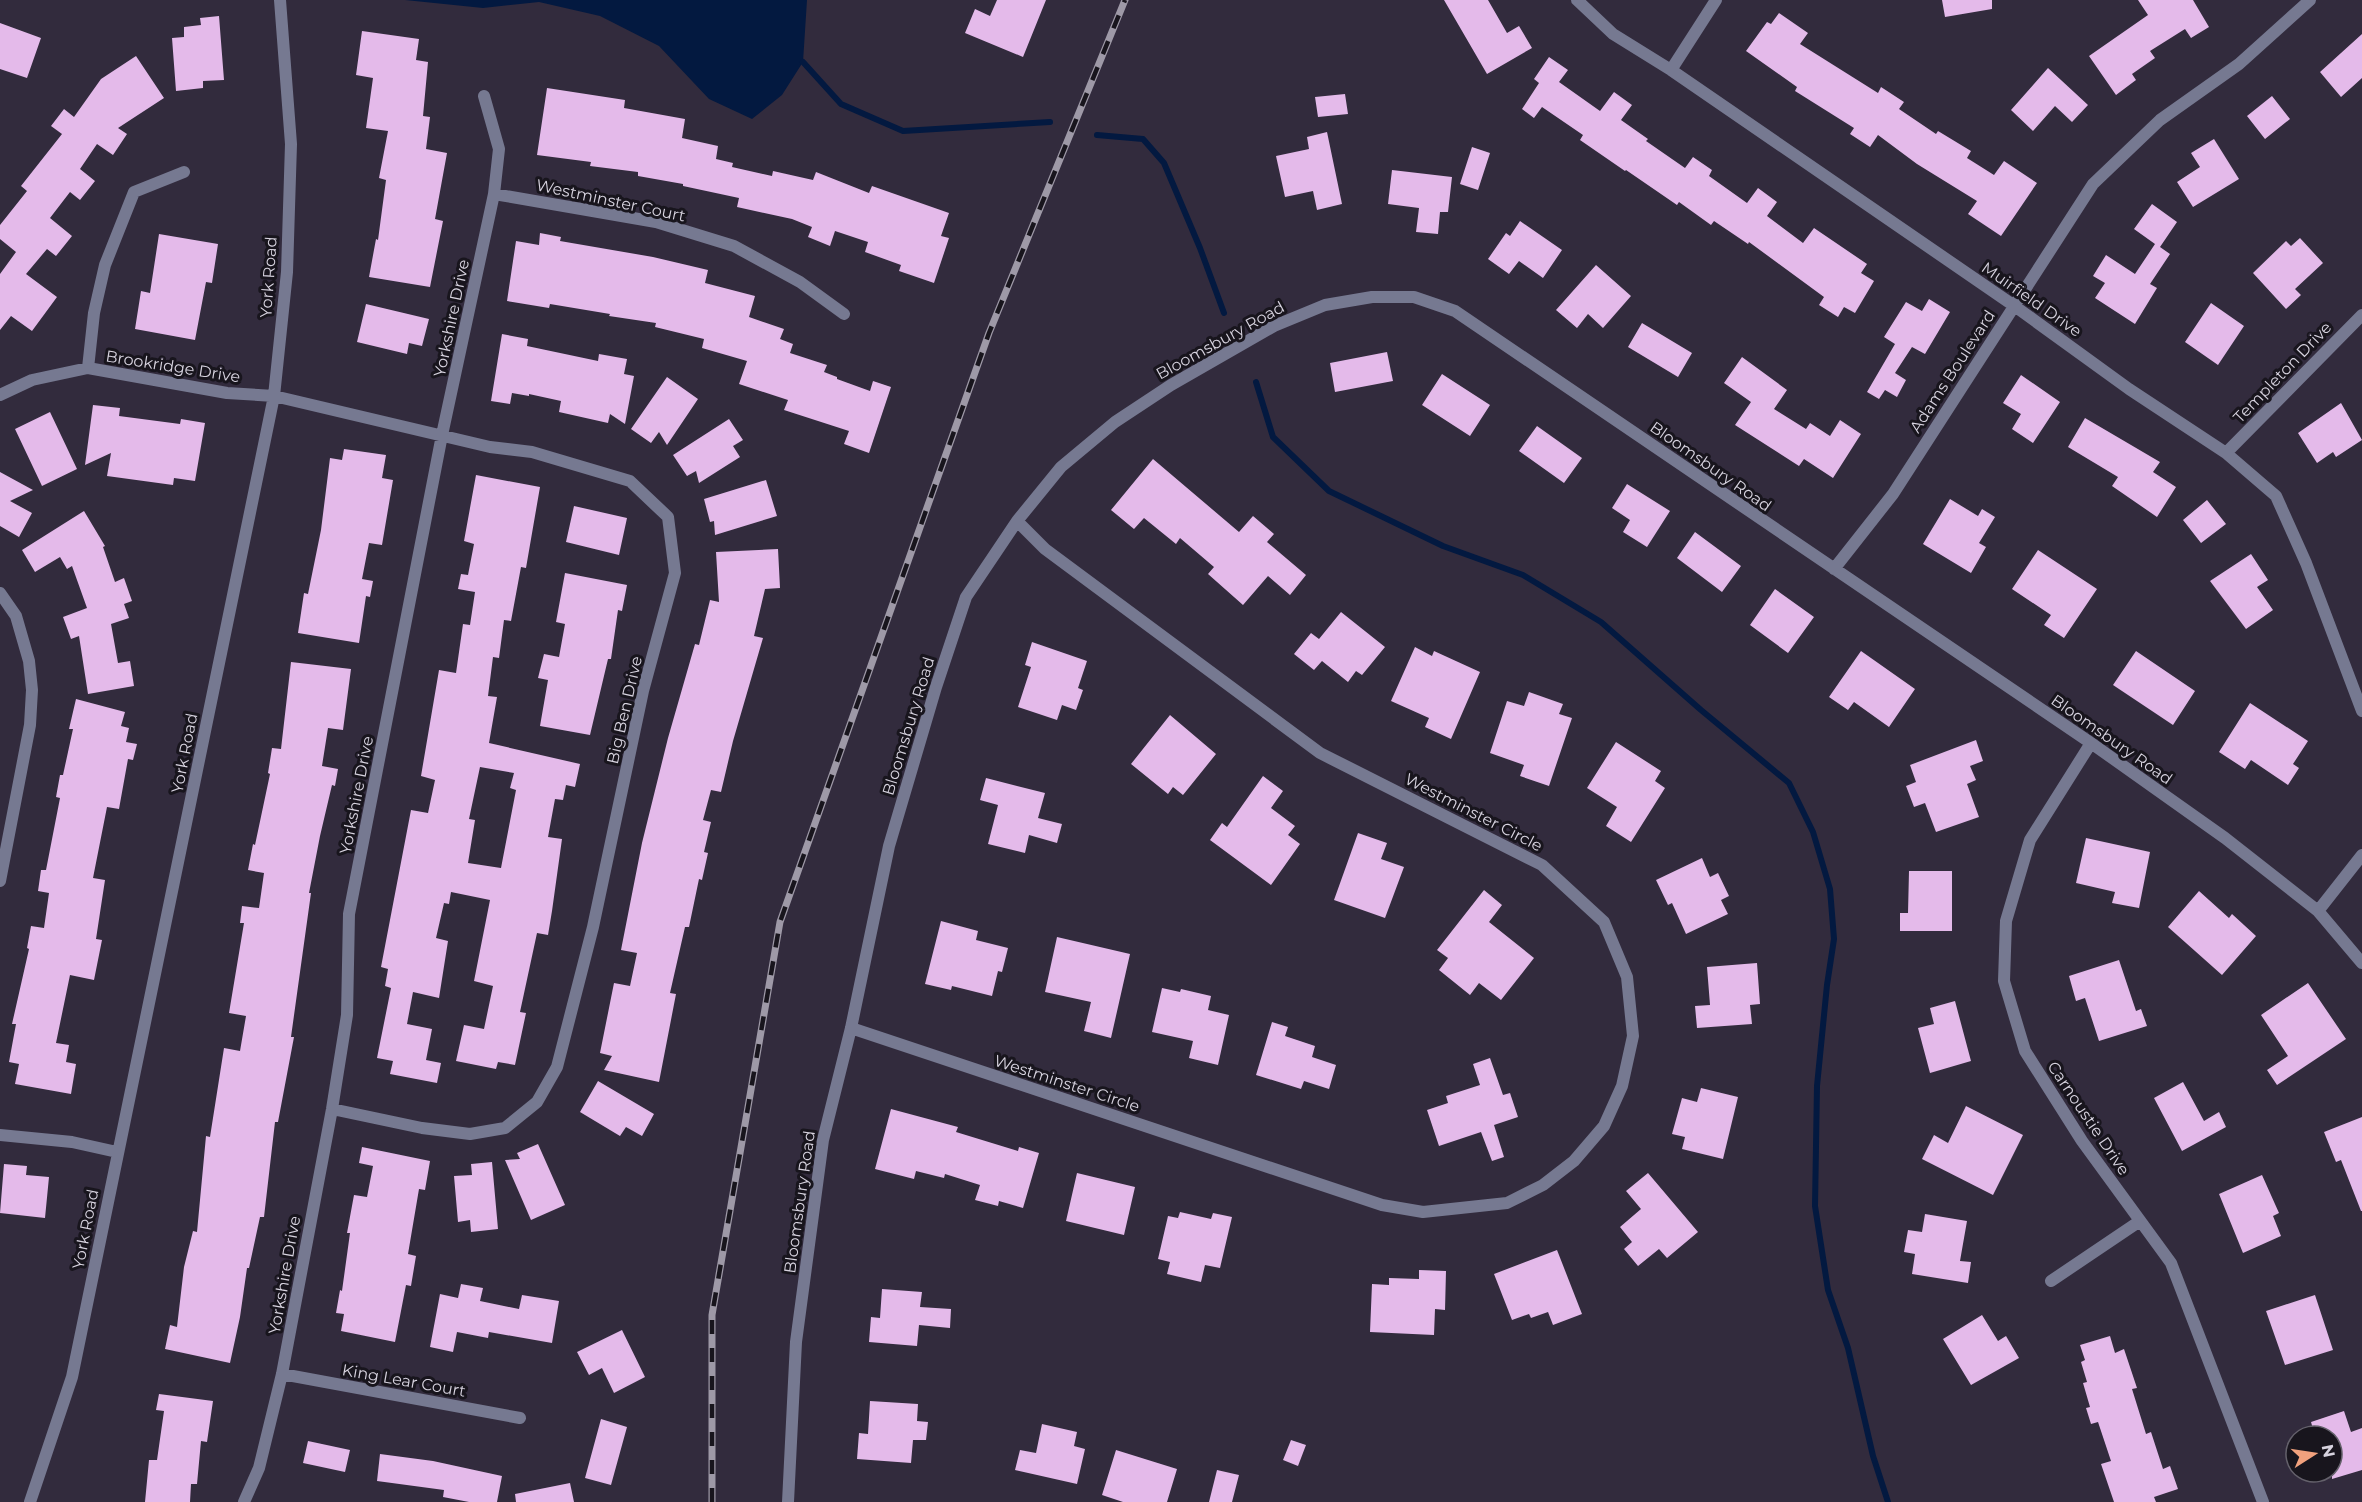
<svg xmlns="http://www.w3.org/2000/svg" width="2362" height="1502" font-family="Montserrat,sans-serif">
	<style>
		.water { fill: #031940 }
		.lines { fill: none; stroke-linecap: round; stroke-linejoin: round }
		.stream { stroke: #031940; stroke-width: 6 }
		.building { fill: #e4baea; fill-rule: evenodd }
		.minor { stroke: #767991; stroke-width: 12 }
		.rail-casing { stroke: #9e99a7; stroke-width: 7 }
		.rail { stroke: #18151d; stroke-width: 4.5; stroke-dasharray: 14; stroke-linecap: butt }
		.labels { text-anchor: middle; stroke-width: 6; stroke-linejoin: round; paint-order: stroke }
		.street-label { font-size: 16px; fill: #d7d3df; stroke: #18151d }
	</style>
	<rect width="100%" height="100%" fill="#322b3d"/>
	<!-- water -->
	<path class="water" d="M405 0H807L803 62 782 95 752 119 709 99 659 46 600 16 539 2 483 8Z"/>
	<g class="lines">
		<!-- stream -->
		<path class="stream" d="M803 62 841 104 903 131 1050 122
			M1097 135 1143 139 1164 163 1200 248 1224 313
			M1256 382 1273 437 1329 491 1443 546 1523 575 1601 622 1701 710 1789 783 1813 832 1830 889 1834 939 1827 985 1817 1086 1815 1206 1828 1290 1848 1348 1873 1456 1888 1502"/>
	</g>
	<!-- building -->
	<path class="building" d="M997 0H1046L1023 57 965 33 975 9 990 16Z
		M1444 0H1488L1507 33 1519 26 1532 48 1487 74Z
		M1942 0H1992V9L1945 17Z
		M2138 0H2193L2209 27 2191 38 2185 29 2150 51 2155 58 2132 74 2136 80 2116 95 2089 56 2148 15Z
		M1779 13 1808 33 1800 44 1878 93 1881 87 1904 102 1899 109 1936 134 1938 131 1971 151 1967 158 1994 175 2004 161 2037 183 2001 236 1968 214 1977 201 1917 164 1878 135 1870 147 1850 134 1854 128 1795 91 1797 87 1746 51 1767 22 1771 24Z
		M219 16 224 80 203 81V88L176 91 172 38 184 37V27L201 25 200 18Z
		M0 23 41 38 27 78 0 69Z
		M362 31 419 39 416 60 428 62 423 116 430 117 426 149 447 153 435 219 443 221 430 287 369 277 376 239 378 240 386 180 379 178 388 131 366 128 373 78 356 75Z
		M2362 34V78L2341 97 2320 72Z
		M136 56 164 98 118 128 127 134 113 155 97 144 80 169 95 181 80 200 70 192 50 218 72 236 56 256 47 249 26 274 57 297 32 331 11 316 0 330V274L16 252 0 239V225L27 191 21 186 62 134 51 126 64 109 74 117 101 79Z
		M1549 57 1568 70 1559 82 1600 111 1614 92 1632 105 1621 120 1648 139 1646 141 1685 168 1693 157 1712 170 1709 176 1747 203 1758 188 1777 202 1767 216 1803 243 1814 228 1867 264 1861 273 1874 281 1855 313 1844 307 1838 317 1819 305 1824 297 1749 242 1748 244 1714 221 1711 225 1679 202 1677 205 1626 170 1625 171 1580 140 1583 135 1542 107 1534 118 1522 109 1539 83 1534 79Z
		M2048 68 2088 105 2072 122 2055 106 2033 131 2011 110Z
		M547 88 625 100 624 108 685 119 682 138 718 146 716 159 733 163 732 167 772 176 773 171 813 180 816 172 869 193 872 186 949 213 941 236 949 238 934 283 899 271 901 265 865 252 868 242 835 231 830 246 808 237 812 227 792 219 737 207 739 198 683 186V184L638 176V172L590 166 591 162 537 155Z
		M1345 94 1348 114 1318 117 1315 97Z
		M2272 96 2290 119 2265 139 2247 116Z
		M1327 132 1342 204 1317 210 1313 191 1285 197 1276 156 1309 149 1307 137Z
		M2214 139 2239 179 2193 207 2177 182 2200 167 2191 153Z
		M1472 147 1490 153 1478 190 1460 184Z
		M1392 170 1452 177 1448 212H1440L1438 234 1416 232 1419 208 1388 204Z
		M2152 204 2177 222 2160 247 2170 254 2150 284 2157 288 2135 324 2095 298 2105 283 2093 276 2106 255 2135 274 2155 244 2134 229Z
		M1520 221 1562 250 1543 278 1519 261 1509 274 1488 259 1506 233 1510 236Z
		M540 233 561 237 560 241 653 257 708 270 705 283 755 296 749 317 784 329 780 339 793 344 790 353 827 365 824 372 837 377V379L870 391 873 381 891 387 869 453 844 444 849 431 784 410 788 400 739 384 747 361 702 348 704 339 655 327 656 323 609 316 610 314 550 304 549 308 507 301 516 241 539 245Z
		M159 234 218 244 212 283 206 282 195 340 135 329 141 291 150 293Z
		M2300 238 2323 263 2295 289 2301 295 2286 309 2253 273 2286 241 2291 246Z
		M1596 265 1631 296 1603 328 1588 314 1577 328 1556 310Z
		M1929 299 1950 312 1925 354 1912 347 1895 373 1906 380 1897 397 1885 390 1879 399 1867 392 1895 344 1884 337 1906 302 1922 311Z
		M2211 303 2244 326 2218 365 2185 342Z
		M366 304 429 319 422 346 409 343 407 354 357 342Z
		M1642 323 1692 353 1678 377 1628 347Z
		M502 334 528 339 527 346 598 361 599 354 627 359 624 374 634 376 625 424 610 414 608 423 559 412 561 401 529 394V396L512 393 510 404 491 401Z
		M1387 352 1393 381 1335 392 1330 363Z
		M1742 357 1787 390 1774 409 1806 429 1810 423 1830 436 1840 420 1861 434 1833 478 1804 459 1799 466 1735 425 1751 402 1724 383Z
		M1442 374 1490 405 1470 436 1422 405Z
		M2021 375 2060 402 2033 443 2012 429 2021 414 2003 403Z
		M667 377 698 399 667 445 659 432 651 443 631 429Z
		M2341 403 2362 440 2336 457 2333 452 2317 463 2298 433Z
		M93 405 120 408 119 416 180 424 181 419 205 423 195 481 174 478 173 485 107 476 111 453 85 465Z
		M50 412 77 469 42 486 15 429Z
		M2085 418 2160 462 2153 472 2176 487 2157 517 2112 486 2118 477 2068 447Z
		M729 419 743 440 733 446 740 457 699 483 696 471 687 476 673 455Z
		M1537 426 1582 458 1564 483 1519 451Z
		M344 449 386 455 382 478 393 480 382 545 369 543 362 579 373 581 370 597 366 596 359 643 298 633 304 593 308 594 321 530 330 458 342 460Z
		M1153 459 1239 532 1253 516 1274 534 1267 542 1306 575 1290 595 1268 576 1243 605 1208 574 1214 567 1180 538 1176 544 1144 518 1134 529 1111 510Z
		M0 472 33 490 10 501 32 513 19 537 0 526Z
		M476 475 540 487 526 568 521 567 511 621 504 620 499 658 493 657 488 696 497 697 489 743 580 764 575 787 566 785 563 800 555 799 548 837 562 839 552 911 548 935 537 933 520 1012 526 1013 515 1065 498 1062 496 1069 456 1061 464 1025 484 1029 493 986 474 981 490 900 451 892 449 904 444 903 436 938 448 941 439 998 413 992 407 1024 432 1029 426 1060 441 1063 437 1083 390 1074 393 1061 377 1058 391 988 385 986 388 969 381 967 411 810 428 813 435 780 421 776 439 670 456 673 463 624 470 625 475 592 458 589 461 574 468 575 474 544 464 541ZM480 767 514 773 510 788 516 790 501 868 468 863 475 820 469 819Z
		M766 480 777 516 715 535 714 521 710 522 704 499Z
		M1627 484 1670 511 1647 547 1623 532 1630 520 1612 508Z
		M1950 499 1978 516 1982 509 1995 517 1979 543 1986 547 1971 573 1923 544Z
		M2207 500 2226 524 2201 543 2183 520Z
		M574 506 627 518 619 555 566 542Z
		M84 511 105 546 103 547 115 582 124 578 132 601 124 604 129 618 111 624 118 663 130 661 134 686 88 694 79 636 71 639 63 617 87 608 72 566 67 569 60 557 35 572 22 550Z
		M1695 532 1741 566 1722 592 1677 558Z
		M778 549 780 588 765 589 754 636 763 638 733 741 721 792 711 790 703 820 711 822 704 852 708 853 702 880 699 879 689 927H685L670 993 676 994 659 1082 604 1070 612 1056 600 1053 614 983 630 986 637 953 621 950 642 843 668 738 695 644 699 645 710 600 719 602 716 552Z
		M2038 550 2097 589 2064 638 2044 625 2051 615 2012 589Z
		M2251 554 2268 580 2257 587 2273 610 2246 629 2210 581Z
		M565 573 627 585 622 611 618 610 611 659H608L590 735 540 726 548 680 538 678 544 654 559 657 565 624 556 622Z
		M1775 589 1814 617 1788 653 1750 625Z
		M1341 612 1385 647 1362 675 1356 671 1348 682 1322 661 1314 670 1294 654 1311 633 1319 639Z
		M1032 642 1087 661 1078 688 1083 690 1076 710 1062 705 1057 720 1018 707 1031 667 1025 665Z
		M1415 647 1432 656 1434 651 1480 672 1451 739 1425 727 1429 718 1391 701Z
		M1861 651 1915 689 1889 727 1854 702 1848 710 1829 697Z
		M2136 651 2195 691 2173 725 2113 685Z
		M291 662 351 669 343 730 328 728 322 766 338 769 335 786 332 785 320 836 309 893H311L291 1037H294L278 1122H275L264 1217H260L249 1268H247L240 1317 230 1363 165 1349 170 1325 177 1327 184 1267 193 1231 197 1232 206 1136 210 1137 224 1048 240 1051 246 1016 229 1013 244 923H240L242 906 259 908 264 873 248 870 253 844 255 845 270 774 268 773 272 748 281 749Z
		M1529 692 1563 704 1559 714 1572 718 1549 786 1520 776 1524 765 1490 753 1507 701 1524 706Z
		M76 699 125 712 121 726 129 728 126 742 137 744 133 760 128 759 119 809 107 807 93 878 105 880 96 939 102 940 94 980 70 975 56 1043 69 1045 66 1062 76 1064 71 1094 15 1084 19 1064 9 1062 16 1024H12L29 949 27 948 31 926 44 928 49 893 38 891 41 870H46L60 798 56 797 60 775H63L73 729H69Z
		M2250 703 2308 741 2293 764 2299 768 2288 785 2251 760 2245 769 2219 752Z
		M1170 715 1216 754 1183 795 1173 787 1168 794 1131 764Z
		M1976 740 1983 761 1970 766 1976 780 1967 784 1979 817 1936 832 1925 803 1914 807 1906 786 1916 782 1910 765Z
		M1616 742 1661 771 1655 781 1665 788 1631 842 1606 826 1617 807 1587 788Z
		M1263 776 1283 791 1271 808 1295 826 1288 835 1300 844 1271 885 1210 840 1222 823 1227 827Z
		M986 778 1045 793 1038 818 1062 824 1057 843 1029 835 1025 853 988 844 998 805 980 800Z
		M1358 833 1387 843 1381 859 1404 867 1385 918 1334 900Z
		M2086 838 2150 852 2139 908 2112 903 2115 892 2076 883Z
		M1702 858 1710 877 1718 873 1729 896 1721 900 1728 914 1686 934 1672 903 1668 905 1656 880Z
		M1909 871H1952V931H1900V913H1908Z
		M1484 890 1502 905 1489 922 1534 958 1501 1000 1479 983 1470 995 1439 970 1448 958 1437 950Z
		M2199 891 2229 918 2232 914 2256 936 2222 975 2168 927Z
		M941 921 978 931 976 940 1008 948 1002 972 998 971 992 996 952 986 951 990 925 984Z
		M1057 937 1130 954 1111 1038 1084 1031 1091 1002 1045 992Z
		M2119 960 2136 1011 2141 1009 2147 1026 2099 1041 2085 998 2076 1001 2069 976Z
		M1757 963 1760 1004 1750 1005 1752 1024 1697 1028 1695 1006 1710 1005 1707 967Z
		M2308 983 2346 1039 2277 1085 2267 1070 2288 1056 2261 1015Z
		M1162 988 1180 992 1181 989 1211 996 1208 1010 1229 1015 1218 1065 1189 1058 1193 1041 1152 1032Z
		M1955 1001 1971 1061 1930 1073 1918 1028 1934 1024 1930 1008Z
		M1272 1022 1288 1027 1285 1036 1315 1046 1312 1057 1336 1065 1329 1089 1304 1081 1301 1089 1256 1075Z
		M1490 1058 1503 1095 1510 1093 1518 1117 1494 1125 1504 1157 1492 1161 1481 1132 1439 1146 1427 1110 1448 1103 1446 1096 1480 1085 1473 1064Z
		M598 1081 654 1114 642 1136 626 1127 620 1136 580 1112Z
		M2183 1082 2204 1121 2219 1112 2226 1127 2182 1151 2154 1098Z
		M1701 1088 1738 1097 1723 1159 1682 1149 1685 1137 1672 1134 1682 1098 1697 1102Z
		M1966 1106 2023 1135 1993 1195 1922 1159 1934 1135 1948 1143Z
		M891 1109 958 1127 956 1132 1018 1151 1019 1147 1039 1153 1023 1208 999 1201 998 1206 975 1200 980 1185 945 1174 944 1178 916 1171 914 1179 875 1169Z
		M2362 1117V1211H2361L2341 1160 2336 1162 2324 1132Z
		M538 1144 565 1205 531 1220 505 1160 520 1159 517 1153Z
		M362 1147 430 1161 425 1190 419 1189 408 1254 416 1256 411 1286 406 1285 395 1342 341 1331 344 1314 336 1313 340 1290 342 1291 350 1233H347L354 1195 367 1197 373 1166 359 1163Z
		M492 1162 498 1229 471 1232 470 1220 458 1222 454 1176 472 1175 471 1164Z
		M4 1164 27 1166 26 1175 49 1177 45 1218 0 1213Z
		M1077 1173 1135 1187 1124 1235 1066 1221Z
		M1648 1173 1698 1232 1667 1258 1659 1249 1638 1266 1624 1249 1632 1242 1620 1227 1641 1209 1626 1191Z
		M2262 1175 2279 1213 2273 1216 2281 1236 2243 1253 2219 1194Z
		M1180 1212 1211 1219 1213 1213 1232 1217 1220 1268 1205 1265 1201 1282 1167 1274 1170 1262 1158 1259 1168 1216 1178 1218Z
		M1925 1214 1967 1221 1960 1261 1971 1262 1968 1283 1912 1274 1915 1254 1904 1252 1908 1230 1922 1232Z
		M1557 1250 1582 1314 1553 1325 1548 1312 1531 1318 1529 1314 1512 1320 1494 1274Z
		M1419 1270 1446 1271 1445 1310 1435 1309 1434 1335 1370 1332 1372 1284 1389 1285V1278L1419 1279Z
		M461 1284 483 1288 480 1301 519 1309 522 1295 559 1301 552 1343 489 1332 488 1338 457 1332 453 1352 430 1347 440 1294 458 1298Z
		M882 1289 922 1292 920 1307 951 1309 950 1328 919 1325 917 1346 869 1342 871 1317 880 1318Z
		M2315 1295 2333 1350 2285 1365 2266 1311Z
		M1982 1315 1998 1341 2006 1336 2019 1358 1971 1385 1943 1339Z
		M622 1330 645 1377 614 1393 602 1368 589 1375 577 1352Z
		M2110 1336 2115 1353 2124 1349 2137 1388 2132 1389 2146 1434 2151 1432 2163 1469 2170 1466 2178 1489 2154 1497 2156 1502H2114L2101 1464 2111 1461 2098 1422 2091 1424 2086 1408 2090 1407 2083 1383 2087 1382 2081 1362 2085 1360 2080 1345Z
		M159 1394 213 1401 207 1442 201 1441 197 1484H191L190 1502H145L149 1460H157L164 1411 156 1410Z
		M870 1401 918 1404 917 1421 928 1422 926 1440H913L911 1463 857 1459 859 1433 868 1434Z
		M2344 1411 2351 1432 2362 1428V1470L2332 1479V1436H2315L2311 1422Z
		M601 1419 627 1427 611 1485 585 1478Z
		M1042 1424 1077 1432 1074 1446 1085 1449 1077 1484 1015 1470 1020 1450 1036 1453Z
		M1291 1440 1306 1445 1298 1466 1283 1460Z
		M308 1441 350 1450 345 1472 303 1463Z
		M1116 1450 1177 1469 1167 1502H1123L1102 1495Z
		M380 1454 433 1461 502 1476 497 1502H469L443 1497 444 1490 377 1481Z
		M1217 1470 1239 1475 1232 1502H1209Z
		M570 1483 574 1502H516L515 1494Z"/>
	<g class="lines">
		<!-- minor -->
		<path class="minor" d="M1577 0 1613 34 1671 70 2013 305 2129 389 2226 453 2276 496 2306 563 2362 711
			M1671 70 1716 0
			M494 194 656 222 734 246 800 282 844 314
			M88 368 94 313 105 265 134 192 184 172
			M0 395 32 380 88 368 227 393 274 396 490 447 532 452 630 481 668 517 675 573 643 691 593 927 557 1067 537 1102 505 1128 470 1134 422 1128 332 1109
			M2226 453 2362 315
			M1834 569 1893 494 2093 184 2160 120 2239 64 2310 0
			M0 593 16 616 29 661 32 690 30 725 0 881
			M2091 743 2030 840 2006 921 2004 981 2025 1051 2082 1141 2171 1263 2263 1502
			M2318 911 2362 855
			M851 1028 1382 1205 1423 1212 1507 1203 1543 1185 1574 1161 1604 1126 1622 1086 1633 1036 1627 977 1604 922 1542 865 1320 753 1045 549 1017 521
			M0 1135 72 1142 117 1152
			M2051 1281 2140 1221
			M282 1374 520 1418
			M30 1502 72 1377 274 396 287 272 291 144 280 0
			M244 1502 259 1468 282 1374 332 1109 347 1015 349 914 442 435 494 194 499 149 484 96
			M788 1502 796 1342 823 1140 851 1028 889 846 936 687 966 597 1017 521 1061 467 1115 422 1171 385 1274 326 1325 305 1372 297H1414L1455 311 2091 743 2225 838 2318 911 2362 963"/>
		<!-- rail casing -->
		<g class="rail-casing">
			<path id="rail" d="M712 1502V1315L780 922 989 333 1125 0"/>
		</g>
		<!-- rail -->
		<use href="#rail" class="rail"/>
	</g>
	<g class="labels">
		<!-- street labels -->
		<g class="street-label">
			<text transform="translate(611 200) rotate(12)" y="6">Westminster Court</text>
			<text transform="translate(268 277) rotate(-86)" y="6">York Road</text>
			<text transform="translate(2032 299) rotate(35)" y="6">Muirfield Drive</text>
			<text transform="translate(451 318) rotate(-78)" y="6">Yorkshire Drive</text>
			<text transform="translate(1220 340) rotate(-29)" y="6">Bloomsbury Road</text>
			<text transform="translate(173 366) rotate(9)" y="6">Brookridge Drive</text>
			<text transform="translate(1952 371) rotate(-57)" y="6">Adams Boulevard</text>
			<text transform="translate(2282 372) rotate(-46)" y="6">Templeton Drive</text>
			<text transform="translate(1711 466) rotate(35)" y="6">Bloomsbury Road</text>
			<text transform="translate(624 710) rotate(-77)" y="6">Big Ben Drive</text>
			<text transform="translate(908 726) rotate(-73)" y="6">Bloomsbury Road</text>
			<text transform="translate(2112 739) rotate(35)" y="6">Bloomsbury Road</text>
			<text transform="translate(184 753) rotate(-79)" y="6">York Road</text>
			<text transform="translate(356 795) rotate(-79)" y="6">Yorkshire Drive</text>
			<text transform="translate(1474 812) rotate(27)" y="6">Westminster Circle</text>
			<text transform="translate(1067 1083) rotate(18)" y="6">Westminster Circle</text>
			<text transform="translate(2089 1118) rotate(56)" y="6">Carnoustie Drive</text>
			<text transform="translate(799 1202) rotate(-82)" y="6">Bloomsbury Road</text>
			<text transform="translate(85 1229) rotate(-79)" y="6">York Road</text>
			<text transform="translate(284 1275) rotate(-80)" y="6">Yorkshire Drive</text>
			<text transform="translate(404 1380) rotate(10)" y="6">King Lear Court</text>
		</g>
	</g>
	<!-- north arrow -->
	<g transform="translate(2314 1454) rotate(78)"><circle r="28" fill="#18151d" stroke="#64616b" stroke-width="1.5"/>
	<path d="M0-4.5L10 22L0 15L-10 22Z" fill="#f1a17d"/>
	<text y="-9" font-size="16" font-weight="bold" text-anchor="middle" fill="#d7d3df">N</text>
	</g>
</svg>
